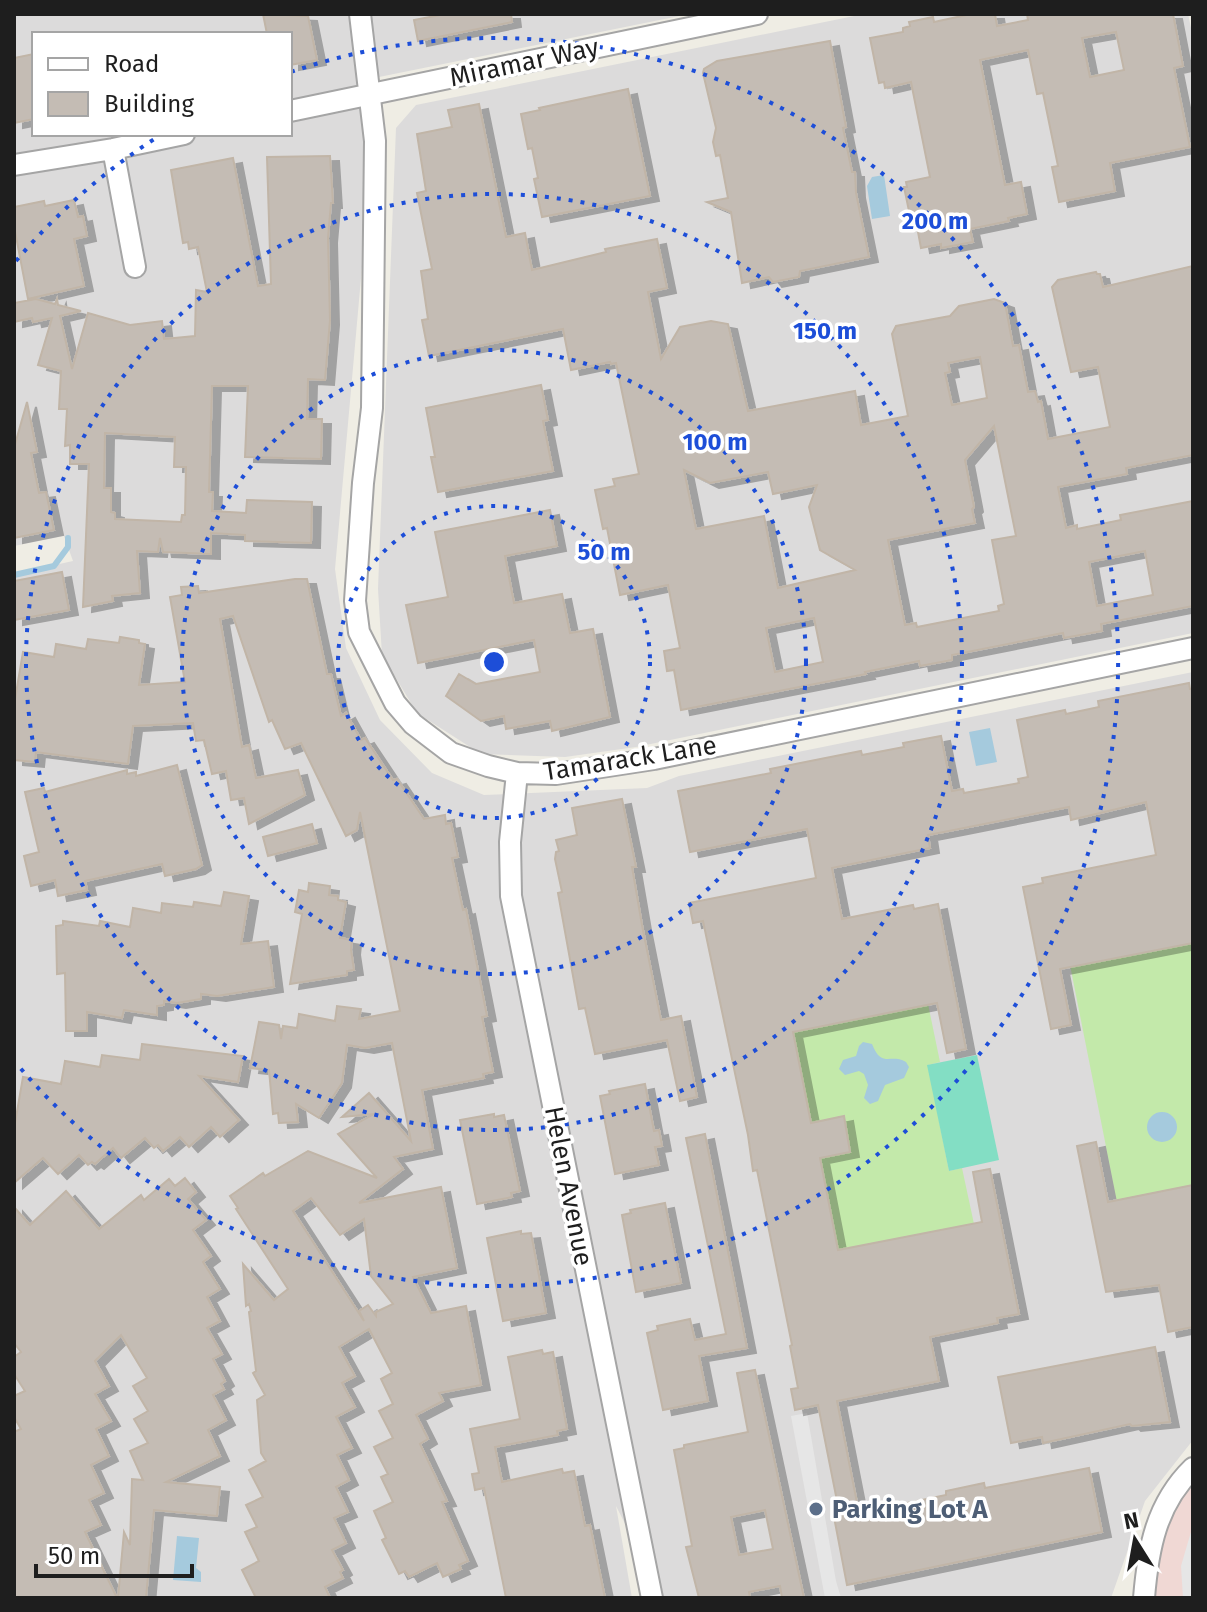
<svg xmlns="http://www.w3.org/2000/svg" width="1207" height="1612" font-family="'Fira Sans',sans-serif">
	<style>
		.residential { fill: #dcdbdb; fill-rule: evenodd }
		.commercial { fill: #f0d8d4 }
		.grass { fill: #c3e9aa }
		.pitch { fill: #83dec4 }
		.parking { fill: #e6e6e6 }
		.water { fill: #a5cadd }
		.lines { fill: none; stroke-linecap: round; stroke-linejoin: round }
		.stream { stroke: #a5cadd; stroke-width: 6 }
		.building { fill: #c4bcb4; stroke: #c1b5a7; stroke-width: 2; fill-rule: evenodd; filter: url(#shadow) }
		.minor-casing { stroke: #a5a5a5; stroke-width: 24 }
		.minor { stroke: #fff; stroke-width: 20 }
		.ring { fill: none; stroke: #1d4ed8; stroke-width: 4; stroke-dasharray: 4 8 }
		.service-dot { fill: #5c6f8a; stroke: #fff; stroke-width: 3 }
		.labels { text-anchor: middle; stroke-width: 7; stroke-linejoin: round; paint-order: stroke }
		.street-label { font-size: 26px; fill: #1e1e1e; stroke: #fff }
		.service-label { font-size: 26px; font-weight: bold; fill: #4e5e75; stroke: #fff; text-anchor: start }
		.centre { fill: #1d4ed8; stroke: #fff; stroke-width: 4 }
		.ring-label { font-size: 24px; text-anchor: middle; font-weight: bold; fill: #1d4ed8; stroke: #fff; stroke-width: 7; stroke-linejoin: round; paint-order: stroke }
	</style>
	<defs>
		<filter id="shadow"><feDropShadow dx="9" dy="5" stdDeviation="0" flood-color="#0004"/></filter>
	</defs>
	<rect width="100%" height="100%" fill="#efede4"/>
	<!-- residential -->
	<path class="residential" d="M14 14H689L379 77 335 569 346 648 380 720 432 773 484 795 647 788 679 776 1193 672V1440L1145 1501 1111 1598H663L616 1506 632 1598H14V574L73 561 64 536 14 546ZM34 34H290V134H34Z
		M864 14H1188L1193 37V633L636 747 565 757 481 754 417 713 382 655 378 589 396 128 416 105Z"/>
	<!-- commercial -->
	<path class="commercial" d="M1193 1485V1598H1141L1161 1518Z"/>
	<!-- grass -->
	<path class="grass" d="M1193 940V1186L1117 1202 1070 965Z
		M928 1004 940 1062 928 1065 949 1171 962 1168 974 1224 838 1250 820 1158 850 1152 844 1117 811 1123 793 1032Z"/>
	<!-- pitch -->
	<path class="pitch" d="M977 1055 999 1160 949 1171 927 1065Z"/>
	<!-- parking -->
	<path class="parking" d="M807 1413 836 1581 841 1598H825L791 1416Z
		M1193 1525V1598H1183L1181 1566Z"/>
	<!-- water -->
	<path class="water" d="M884 175 890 216 872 219 867 186 872 177Z
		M990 728 997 762 976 766 969 732Z
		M863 1042 872 1044C882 1069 890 1053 906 1062L909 1067 904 1078 885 1085 878 1101 870 1104 864 1098 868 1085 864 1074 859 1071 845 1075 839 1069 843 1060 856 1056 859 1046Z
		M1147 1127a15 15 0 1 1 30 0a15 15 0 1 1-30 0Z
		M177 1536 199 1538 196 1568 201 1572V1582L173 1580Z"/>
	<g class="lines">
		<!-- stream -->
		<path class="stream" d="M14 575 54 566 68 547V538"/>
	</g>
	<!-- building -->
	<path class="building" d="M263 14 308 16 317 60 290 65V34H267Z
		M445 14H511L512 22 418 41 414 20Z
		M971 14H995L997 26 1028 20 1027 14H1173L1183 66 1174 68 1190 147 1110 163 1115 191 1059 202 1052 167 1058 166 1043 93 1037 94 1028 50 980 60 1005 185 1021 182 1027 214 1008 218 1009 221 970 229 973 242 941 248V244L921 248 916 221 912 211H909L904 187H907L906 182 930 177 911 82 885 88 884 82 879 83 870 38 903 32V28L910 26 909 22 933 17 934 22ZM1116 32 1124 70 1090 77 1082 38Z
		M830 41 846 127 843 128 852 172H855L856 193 869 257 800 271 799 277 773 282 769 277 742 283 731 212 707 202 728 198 720 155 716 156 713 142 716 128 703 73 704 69 717 61Z
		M34 54V119L14 123V58Z
		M628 89 650 196 542 217 534 179 538 178 532 148 528 149 521 114 540 110 539 108Z
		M479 104 506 237 525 233 532 270 606 252 605 249 657 239 667 288 648 292 661 359 680 327 711 321 728 324 748 411 855 391 861 425 908 416 892 334 896 326 950 316 959 306 994 299 1005 303 1013 346 1019 345 1028 392 1035 391 1038 402 1041 401 1048 439 1110 427 1098 367 1071 372 1052 287 1058 280 1096 272 1097 274H1100L1103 287 1193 266V455L1126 468 1127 474 1058 487 1066 528 1077 525V529L1121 520 1120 515 1193 501V606L1101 624 1102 631 1064 638 1063 633 952 655V660L920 666 919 661 865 672 866 674 681 710 674 670 667 671 664 651 680 648 668 585 620 595 607 528 603 529 595 490 615 486 613 479 639 474 616 363 611 364 610 362 571 370 563 329 429 356 422 320 428 319 421 271 432 269 417 193 426 191 417 134 452 127 448 110ZM980 357 987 398 952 405 945 373 950 372 948 363ZM994 426 1016 536 992 540 1004 604 998 606 999 611 917 627 916 623 905 625 888 540 975 523 972 509 974 507 965 460ZM684 470 710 483 768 472 773 494 817 485 809 507 820 550 855 570 778 588 764 516 696 529ZM1145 551 1153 595 1097 606 1089 562ZM814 618 823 662 775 672 766 628Z
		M330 156 333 203H331L328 238 330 320 325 380 308 379 307 419H322L321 459 245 457 248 386H212L209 492H213L212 511 246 513 247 500 312 502 311 543 245 541V535L211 533V554L163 552 160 538 158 552 137 551 140 593 112 596 113 601 83 607 89 464H70V445L65 446 67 409H59L61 371 38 365 52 318 33 322 32 318 14 322V303L36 299 55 304 57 299 58 305 81 311 60 316 72 369 88 313 130 325 162 321 164 339 195 336 196 290 207 292 198 247 189 249 188 242 183 243 171 170 233 158 258 286 271 284 267 157ZM105 433 175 437 174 467H186L185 515H182L181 522 115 519V513L111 512V488H104Z
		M74 200 78 217 83 216 87 236 74 239 84 286 28 299 14 226V207L44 201 45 206Z
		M541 385 548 420 543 421 553 471 438 492 431 457H435L426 408Z
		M27 402 37 452 31 453 39 493 46 492 54 530 14 538V448Z
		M550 510 557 546 505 556 514 603 562 594 570 633 593 629 610 717 552 731 550 721 506 729 504 716 481 721 446 696 459 674 476 684 540 672 534 640 418 663 406 605 448 597 435 532Z
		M62 572 69 610 14 620V581Z
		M295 579H307L327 674H331L341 716 346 713 361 740 365 738 393 780 397 779 424 819 445 815 446 824 451 823 458 857 452 858 463 910 466 909 487 1016 482 1017 493 1072 483 1074 484 1078 422 1090 433 1149 394 1157 403 1169 359 1203 441 1187 457 1268 413 1277 431 1313 466 1306 481 1385 439 1393 443 1401 416 1415 428 1439 420 1444 447 1501 442 1502 468 1561 459 1565 461 1569 443 1577 437 1563 409 1577 405 1571 399 1574 382 1540 386 1538 374 1511 393 1502 381 1477 388 1474 374 1447 393 1438 379 1411 393 1404 381 1379 392 1373 369 1329 339 1347 355 1376 342 1383 355 1407 336 1417 352 1448 337 1455 349 1480 336 1487 348 1512 334 1518 346 1543 332 1550 343 1570 340 1572 343 1578 325 1587 330 1598H256L242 1570 259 1561 245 1532 257 1527 246 1505 263 1497 249 1470 266 1461 261 1453 257 1400 265 1395 253 1373 256 1371 249 1312 251 1311 249 1304 246 1306 243 1264 274 1300 288 1289 236 1209 238 1208 230 1196 263 1173 265 1176 308 1151 377 1178 338 1134 374 1114 342 1117 369 1093 411 1141 392 1043 365 1048 347 1045 342 1083 319 1118 296 1104 298 1122 279 1123 278 1113 273 1114 269 1070 250 1068 259 1022 279 1025 281 1039 283 1026 297 1028 299 1014 335 1021 337 1006 361 1009 359 1019 400 1011 360 812 357 830 346 836 301 743 285 749 272 720 269 722 233 616 220 619 242 747 249 745 256 778 298 770 305 795 249 824 244 798 231 800 226 771 212 774 204 740 196 741 193 723 133 726 128 764 36 752 35 762 14 760V705L23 652 54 657 56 644 86 649 88 639 119 643 120 637 139 640V643L145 644 139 685 185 682 170 597 182 595 181 587 198 586 199 593ZM311 1198 340 1235 364 1219 371 1276 393 1304 376 1312V1316L368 1305 359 1311 364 1321 293 1211Z
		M1189 683 1190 689H1193V943L1060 969 1071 1025 1051 1029 1023 887 1043 883 1042 878 1156 855 1146 802 1071 820 1069 807 954 830 928 835 930 848 832 868 842 919 913 905 914 909 938 904 966 1049 947 1053 937 1003 793 1032 811 1123 844 1116 850 1152 820 1158 838 1250 982 1222 973 1172 990 1169 1019 1314 997 1318 998 1323 930 1337 939 1381 837 1401 859 1513 946 1495V1491L984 1483 985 1488 1089 1468 1102 1532 847 1585 834 1517 840 1516 818 1405 795 1410 791 1389 798 1388 790 1346 792 1345 757 1170 753 1171 748 1135 703 921 693 923 689 903 816 878 807 829 690 852 678 791 771 773 770 769 861 751 862 755 904 747 903 743 941 736 952 791 963 789 964 793 1019 783 1018 779 1028 777 1017 720 1065 710 1066 714 1099 707 1098 701Z
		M177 765 202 865 196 869 165 876 162 864 85 881 87 890 58 896 55 880 31 886 24 856 39 852 25 792 44 788 45 792 127 770V774L136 772V776Z
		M622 799 636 867H632L642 925 661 1020 681 1016 697 1097 680 1101 667 1040 595 1054 585 1008 579 1009 558 893 562 892 555 859 556 852 559 851 556 840 577 835 572 808Z
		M312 824 317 843 268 856 263 837Z
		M309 883 330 886 329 895 338 896V900L346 902 340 938 352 940 351 950 354 970 347 971V975L290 984 302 914 295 912 299 890 308 892Z
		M224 892 249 896 241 944 268 941 274 987 217 996 201 994V999L177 1003 164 1001V1005L157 1006V1015L124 1010 122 1018 87 1012V1031H66L65 973 57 974 56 926 63 925V921L99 926 100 921 130 927 133 908 161 913 162 903 193 907 194 902 221 906Z
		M142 1044 243 1056 238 1082 199 1076 239 1120 220 1137 211 1127 189 1147 180 1137 163 1151 158 1145 154 1148 145 1138 121 1158 113 1148 95 1164 92 1162 88 1165 79 1155 58 1174 43 1158 14 1183V1129L23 1077 61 1084 65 1061 100 1067 102 1055 140 1060Z
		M645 1084 654 1131 659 1130 662 1146 655 1147 659 1165 615 1174 600 1096 610 1094 609 1091Z
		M494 1114V1117L504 1115 520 1191 511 1193 512 1197 477 1204 460 1120Z
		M705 1134 747 1348 699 1356 708 1401 663 1410 647 1333 658 1330 657 1326 690 1319 695 1340 726 1334 686 1138Z
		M1096 1142 1108 1202 1193 1185V1327L1168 1332 1159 1285 1106 1292 1077 1146Z
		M185 1178 196 1192 188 1199 206 1220 193 1230 211 1256 203 1262 220 1289 207 1297 220 1321 207 1328 222 1354 213 1359 225 1381 221 1384 224 1389 213 1395 226 1420 208 1430 220 1456 166 1482 220 1487 217 1516 154 1510 146 1598H118L124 1532 130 1545 132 1479 143 1480 130 1451 148 1443 134 1419 148 1411 133 1386 147 1378 121 1335 95 1361 109 1386 95 1394 111 1421 96 1429 109 1456 91 1465 104 1493 89 1500 101 1525 85 1532 117 1598H14V1432L21 1429 14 1417V1396L25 1391 14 1374V1357L21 1352 14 1343V1207L30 1225 66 1191 99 1229 141 1195 144 1200 169 1179 175 1186Z
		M665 1203 681 1283 636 1292 622 1215 631 1213 630 1210Z
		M521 1231V1234L531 1233 546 1313 503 1321 487 1238Z
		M1155 1347 1170 1422 1132 1426 1130 1424 1043 1443 1042 1437 1011 1443 998 1377Z
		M542 1350 543 1354 553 1352 567 1429 557 1431 558 1435 495 1447 502 1482 562 1469 563 1473 574 1471 585 1526 590 1525 605 1598H506L484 1488 475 1490 472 1474 479 1473 470 1429 520 1419 508 1357Z
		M755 1370 804 1598H782L780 1586 749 1592 750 1598H699L686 1547 692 1546 674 1450 684 1448V1445L748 1432 737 1373ZM765 1510 773 1549 739 1555 731 1517Z"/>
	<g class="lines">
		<!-- minor casing -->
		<g class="minor-casing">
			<path id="minor" d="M360 14 375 141 372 408 363 483 355 601 359 632 395 703 413 724 451 753 488 766 517 773 556 774 654 759 1193 648
				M290 111 757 14
				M113 149 135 267
				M14 165 113 149 184 134
				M517 773 510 842 511 896 652 1598
				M1144 1598C1148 1549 1156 1504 1193 1468"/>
		</g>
		<!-- minor -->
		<use href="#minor" class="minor"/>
	</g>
	<!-- distance rings -->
	<g class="ring">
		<circle cx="494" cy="662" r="156"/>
		<circle cx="494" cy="662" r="312"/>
		<circle cx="494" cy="662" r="468"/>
		<path d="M16 261A624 624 0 0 1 159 136M291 72A624 624 0 1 1 16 1063"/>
	</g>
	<!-- markers -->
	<circle class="service-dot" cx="816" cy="1509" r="8"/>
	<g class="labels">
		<!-- street labels -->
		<g class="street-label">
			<text transform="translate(524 62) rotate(-12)" y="9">Miramar Way</text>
			<text transform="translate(630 758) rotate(-9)" y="9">Tamarack Lane</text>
			<text transform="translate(569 1186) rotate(79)" y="9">Helen Avenue</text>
		</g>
		<!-- service labels -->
		<g class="service-label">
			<text x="832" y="1518">Parking Lot A</text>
		</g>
	</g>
	<circle cx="494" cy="662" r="12" class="centre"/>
	<g class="ring-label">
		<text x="935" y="229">200 m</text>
		<text x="825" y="339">150 m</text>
		<text x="715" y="450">100 m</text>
		<text x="604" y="560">50 m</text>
	</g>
	<!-- border -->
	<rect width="1207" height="1612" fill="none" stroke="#1e1e1e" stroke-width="32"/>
	<!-- legend -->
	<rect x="32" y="32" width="260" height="104" fill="#ffffff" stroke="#a5a5a5" stroke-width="2"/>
	<rect x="48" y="58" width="40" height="12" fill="#ffffff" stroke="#a5a5a5" stroke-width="2"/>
	<text x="104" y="72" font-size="24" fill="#1e1e1e">Road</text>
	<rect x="48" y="92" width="40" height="24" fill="#c4bcb4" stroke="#a5a5a5" stroke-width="2"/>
	<text x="104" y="112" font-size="24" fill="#1e1e1e">Building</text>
	<!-- north arrow -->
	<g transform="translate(1135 1540) rotate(349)" stroke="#ffffff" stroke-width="6" paint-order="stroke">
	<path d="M0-6L14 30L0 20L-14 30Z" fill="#1e1e1e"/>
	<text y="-12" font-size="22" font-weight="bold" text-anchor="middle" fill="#1e1e1e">N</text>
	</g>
	<!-- scale -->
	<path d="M36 1564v12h156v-12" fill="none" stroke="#1e1e1e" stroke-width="4"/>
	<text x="48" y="1564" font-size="24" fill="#1e1e1e" stroke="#ffffff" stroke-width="6" paint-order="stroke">50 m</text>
</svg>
